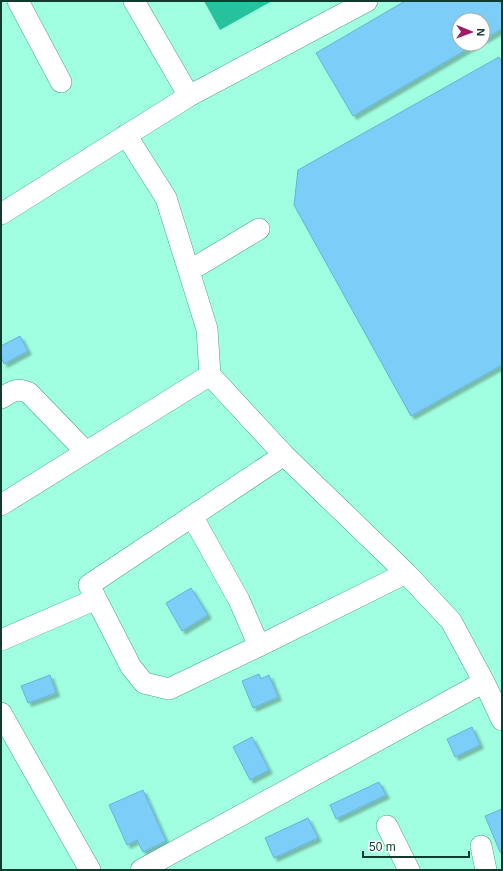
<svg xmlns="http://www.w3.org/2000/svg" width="503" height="871" font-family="Helvetica,sans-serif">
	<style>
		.water { fill: #25c29d }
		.building { fill: #7ccef8; stroke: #62b4dd; filter: url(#shadow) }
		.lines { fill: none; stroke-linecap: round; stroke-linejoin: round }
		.minor-casing { stroke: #43a388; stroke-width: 22 }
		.minor { stroke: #fff; stroke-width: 21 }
	</style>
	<defs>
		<filter id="shadow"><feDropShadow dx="3.5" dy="3.5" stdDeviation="1" flood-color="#0004"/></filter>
	</defs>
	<rect width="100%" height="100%" fill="#a0ffe1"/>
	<!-- water -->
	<path class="water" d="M204 1H272L220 30Z"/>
	<!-- building -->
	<path class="building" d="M405 1H499L502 6V29L483 40V20H459V44H476L353 116 316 53Z
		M499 57 502 63V365L411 416 294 205 298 170Z
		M20 336 28 351 4 364 1 357V346Z
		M191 588 208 615 182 631 166 603Z
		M259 674 261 679 269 675 278 697 253 708 242 681Z
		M50 675 56 693 28 703 21 686Z
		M472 727 480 745 455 757 447 739Z
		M252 737 269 770 250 780 233 747Z
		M379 782 386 795 336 819 330 805Z
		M143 790 166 841 143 852 137 840 127 845 109 805Z
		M502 809V852H500L485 816Z
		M308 818 318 838 274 858 265 838Z"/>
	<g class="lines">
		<!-- minor casing -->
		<g class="minor-casing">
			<path id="minor" d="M18 1 61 82
				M134 1 189 96
				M126 135 166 198 207 329 210 375 284 455 406 573 451 621 484 682 502 720
				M1 214 189 96 367 1
				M189 271 259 229
				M1 398C12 392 16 387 29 393L86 452
				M284 455 89 585 131 667 144 683 169 689 259 646 406 573
				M1 505 210 375
				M192 516 239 600 259 646
				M1 640 96 599
				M1 713 90 870
				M387 826 409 870
				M481 846 486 870
				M141 870 484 682"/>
		</g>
		<!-- minor -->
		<use href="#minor" class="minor"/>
	</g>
	<!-- border -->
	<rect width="503" height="871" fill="none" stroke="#123b30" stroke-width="4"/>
	<!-- north arrow -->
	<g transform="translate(471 32) rotate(91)"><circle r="19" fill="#ffffff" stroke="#a0b1ac"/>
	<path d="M0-3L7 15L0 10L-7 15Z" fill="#a11a67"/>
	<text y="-6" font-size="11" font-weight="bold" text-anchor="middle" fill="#123b30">N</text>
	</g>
	<!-- scale -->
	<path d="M363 851v6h106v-6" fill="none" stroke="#123b30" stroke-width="2"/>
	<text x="369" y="851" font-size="12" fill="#123b30" stroke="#ffffff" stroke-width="3" paint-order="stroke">50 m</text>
</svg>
